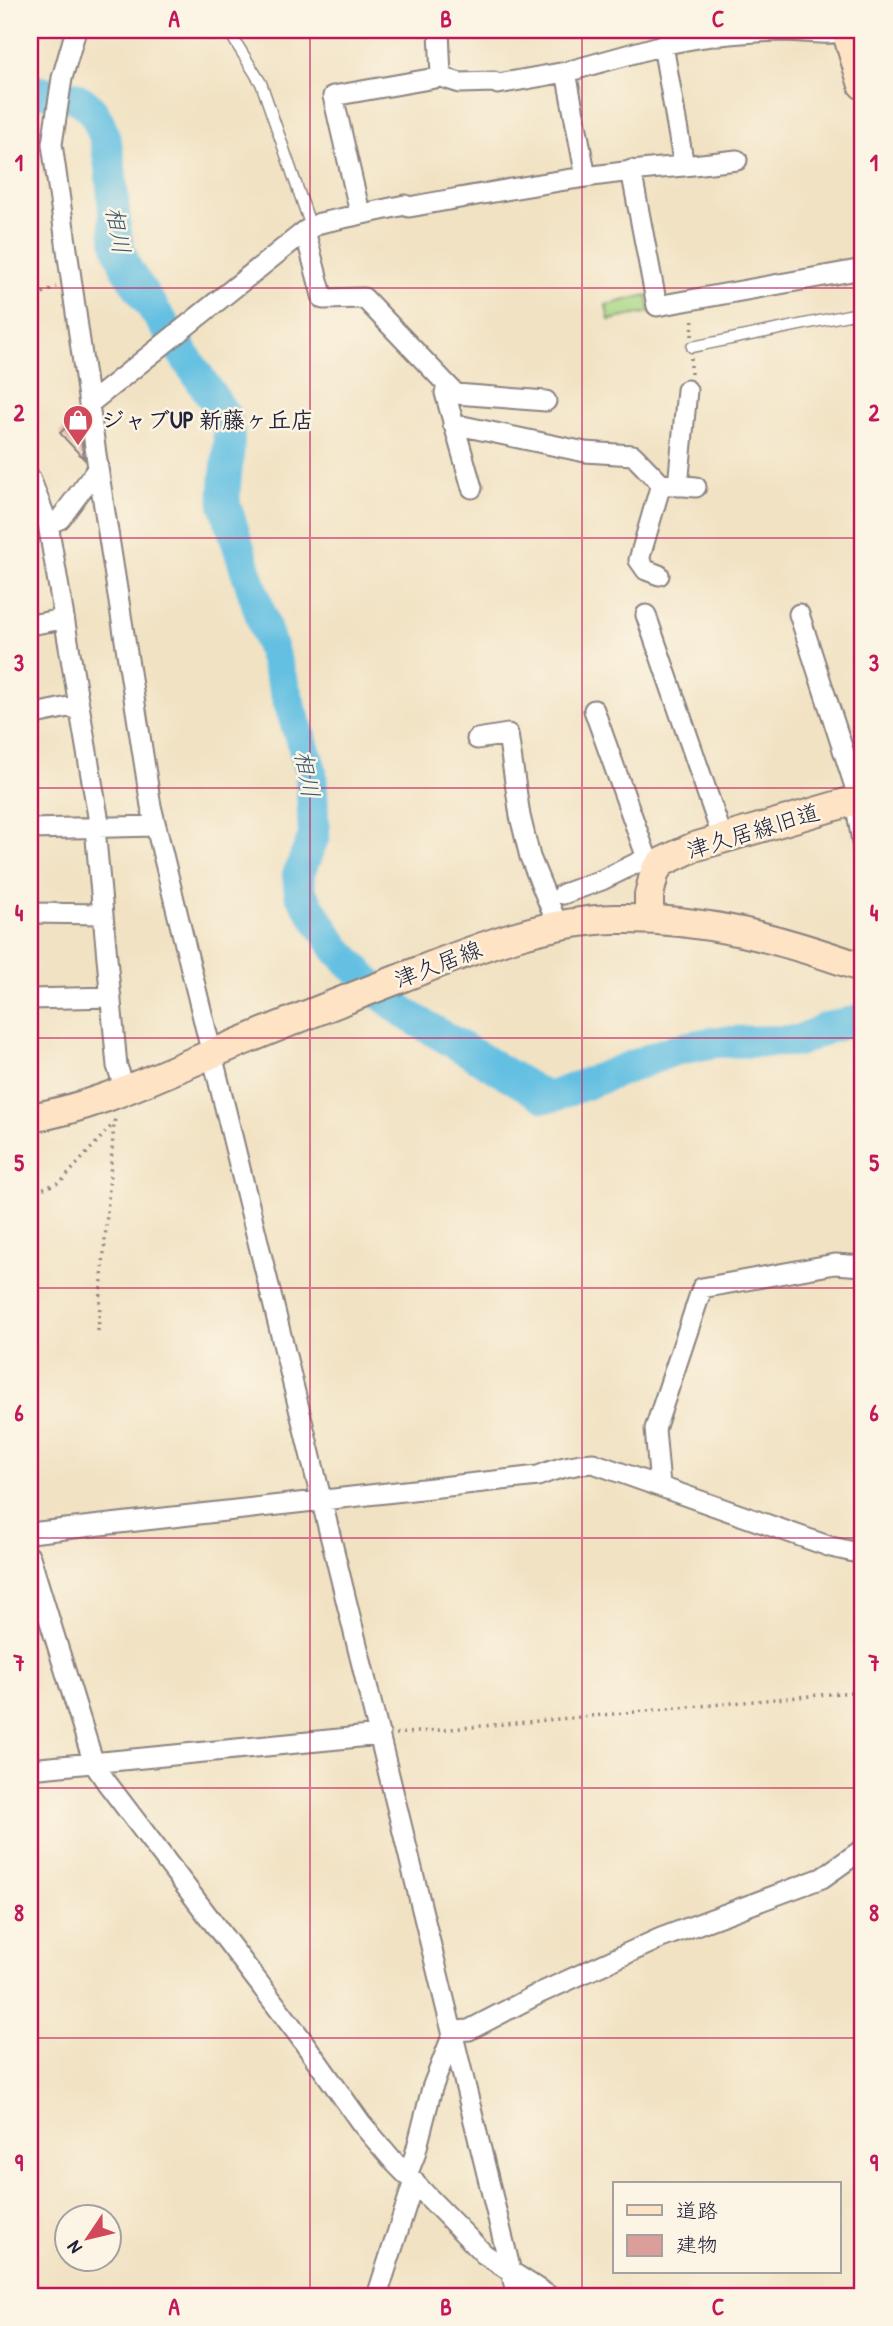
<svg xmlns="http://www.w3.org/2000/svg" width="893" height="2326" font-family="'Patrick Hand','Klee One',sans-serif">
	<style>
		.green { fill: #a8d785; stroke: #657c60; stroke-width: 2 }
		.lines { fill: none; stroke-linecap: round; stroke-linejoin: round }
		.river { stroke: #64c0e2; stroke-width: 32 }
		.building { fill: #dc9e9b }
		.lane-casing { stroke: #8a827f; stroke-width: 13 }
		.street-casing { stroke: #8a827f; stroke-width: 23 }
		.secondary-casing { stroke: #8a827f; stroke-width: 32 }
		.path { stroke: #8a827f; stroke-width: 3.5; stroke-dasharray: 2 5; stroke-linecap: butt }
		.lane { stroke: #fff; stroke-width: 10 }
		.street { stroke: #fff; stroke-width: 19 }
		.secondary { stroke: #fee4c5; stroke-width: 28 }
		.grid { fill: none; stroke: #c2185b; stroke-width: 2; stroke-opacity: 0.55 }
		.labels { text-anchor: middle; stroke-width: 5; stroke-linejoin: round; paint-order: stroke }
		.poi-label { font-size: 23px; font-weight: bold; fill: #22223b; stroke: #fcf5e5; text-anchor: start }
		.street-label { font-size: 23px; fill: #22223b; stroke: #fcf5e5 }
		.water-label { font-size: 24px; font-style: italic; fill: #395975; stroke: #fcf5e5 }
		.neatline { fill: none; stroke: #c2185b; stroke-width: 2.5 }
		.grid-label { font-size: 23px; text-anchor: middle; font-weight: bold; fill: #c2185b }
	</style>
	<rect width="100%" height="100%" fill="#fcf5e5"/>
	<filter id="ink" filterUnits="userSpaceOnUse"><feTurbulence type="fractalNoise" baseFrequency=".0143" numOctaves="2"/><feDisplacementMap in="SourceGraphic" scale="14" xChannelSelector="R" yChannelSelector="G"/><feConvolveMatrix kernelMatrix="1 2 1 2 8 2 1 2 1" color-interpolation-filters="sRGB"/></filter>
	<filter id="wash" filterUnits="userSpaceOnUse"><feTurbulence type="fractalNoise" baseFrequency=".00686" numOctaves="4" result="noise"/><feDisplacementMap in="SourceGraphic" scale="28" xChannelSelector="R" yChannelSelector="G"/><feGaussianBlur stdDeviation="1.57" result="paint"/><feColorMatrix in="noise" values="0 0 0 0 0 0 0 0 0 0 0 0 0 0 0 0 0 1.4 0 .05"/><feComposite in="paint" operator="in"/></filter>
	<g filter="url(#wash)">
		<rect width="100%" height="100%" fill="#f1e2c3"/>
		<!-- green -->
		<path class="green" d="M647 295 650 312 609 320 606 305Z"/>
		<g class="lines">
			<!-- river -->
			<path class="river" d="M30 90C44 94 59 92 73 97 118 112 110 204 117 242 119 251 123 259 126 268L225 416C235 445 222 475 225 505L311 770 314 836 298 875 300 893 336 948 377 991 409 1016 545 1097 554 1096 674 1050 715 1042 798 1041 827 1028 863 1019"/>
		</g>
		<g id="blocks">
			<!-- building -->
			<path class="building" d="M78 416 84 459 60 433Z"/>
		</g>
	</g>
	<g filter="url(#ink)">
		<use href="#blocks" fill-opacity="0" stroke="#8a827f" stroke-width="2"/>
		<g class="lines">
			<!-- lane casing -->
			<g class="lane-casing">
				<path id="lane" d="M228 30 261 83 311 227
					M692 347 863 312
					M861 356H863"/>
			</g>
			<!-- street casing -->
			<g class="street-casing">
				<path id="street" d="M76 30 62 78 52 144 98 468 151 806 517 2296
					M441 77 460 83 494 82 498 84 566 72
					M684 166 737 160
					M631 170 657 306 863 269
					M586 177 566 72 663 45
					M360 213 333 96 441 77 439 30
					M305 231 323 299 364 298 456 394 546 401
					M447 385 445 393 472 488
					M89 404 305 231 320 223 405 205 409 207C500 191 591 173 684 166L663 45C700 36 743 32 781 31 803 31 825 36 846 31
					M453 424 585 452 633 455 661 484 696 487
					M30 478 48 524 100 828
					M678 486 687 390
					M48 524 60 519 98 468
					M659 575 646 570 639 560 661 484
					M799 614 859 799
					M646 615 723 839
					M30 625 63 619
					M594 710 647 858 655 871
					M30 715 78 705
					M477 739 508 734 520 816 530 857 558 926
					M855 800 863 848
					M95 828 117 1066 126 1092
					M30 829 156 826
					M563 894 602 880 647 858
					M30 913 103 914
					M30 999 111 997
					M660 1486 655 1429 702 1288 835 1264 863 1266
					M30 1533 538 1476C557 1468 572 1464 593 1463L831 1547 863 1554
					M30 1557 94 1764 107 1783 300 2037 361 2123 396 2164 484 2254 549 2296
					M30 1769 380 1735
					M454 2031 469 2030 540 1993 661 1938 822 1878 863 1849
					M407 2175 415 2155 432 2088 454 2031
					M377 2296 414 2181"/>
			</g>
			<!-- secondary casing -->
			<g class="secondary-casing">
				<path id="secondary" d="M846 30 863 85
					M649 919V895L655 871 662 862 694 847 863 798
					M30 1118C95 1107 153 1078 214 1053 276 1027 339 1002 401 978 470 951 540 921 615 919 703 917 781 939 863 968"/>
			</g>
			<!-- path -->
			<path class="path" d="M30 299 56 287
				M692 336 693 315
				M691 374V357
				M30 1193 61 1182 113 1124
				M98 1331 114 1123 116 1116
				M396 1734 863 1691"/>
			<!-- lane -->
			<use href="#lane" class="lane"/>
			<!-- street -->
			<use href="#street" class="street"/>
			<!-- secondary -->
			<use href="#secondary" class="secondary"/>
		</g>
	</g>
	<!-- grid -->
	<path class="grid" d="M310 30V2296M582 30V2296M30 288H863M30 538H863M30 788H863M30 1038H863M30 1288H863M30 1538H863M30 1788H863M30 2038H863"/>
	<!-- icons -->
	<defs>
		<g id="shop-pin" transform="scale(1.575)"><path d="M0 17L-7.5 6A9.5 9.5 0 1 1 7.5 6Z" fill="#d1495b" stroke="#fcf5e5"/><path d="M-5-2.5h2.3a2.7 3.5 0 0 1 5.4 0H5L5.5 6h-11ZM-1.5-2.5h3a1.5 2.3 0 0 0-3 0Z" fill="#fff"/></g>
	</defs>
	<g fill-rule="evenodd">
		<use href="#shop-pin" x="78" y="420"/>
	</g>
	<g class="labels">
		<!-- poi labels -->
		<g class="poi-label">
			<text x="101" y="428">ジャブUP 新藤ヶ丘店</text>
		</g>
		<!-- street labels -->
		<g class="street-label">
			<text transform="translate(753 831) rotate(-17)" y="8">津久居線旧道</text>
			<text transform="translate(438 964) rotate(-21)" y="8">津久居線</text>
		</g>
		<!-- water labels -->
		<g class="water-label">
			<text transform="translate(118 230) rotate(80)" y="8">相川</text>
			<text transform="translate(307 774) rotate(80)" y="8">相川</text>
		</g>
	</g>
	<!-- margin -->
	<rect width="893" height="2326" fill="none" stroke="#fcf5e5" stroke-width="77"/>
	<!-- legend -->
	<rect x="613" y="2182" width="228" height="91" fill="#fcf5e5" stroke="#a5a1a1" stroke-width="2"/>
	<rect x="627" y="2205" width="35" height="10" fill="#fee4c5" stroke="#a5a1a1" stroke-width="2"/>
	<text x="676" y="2218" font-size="21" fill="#22223b">道路</text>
	<rect x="627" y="2235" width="35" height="21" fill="#dc9e9b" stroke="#a5a1a1" stroke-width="2"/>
	<text x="676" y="2252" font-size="21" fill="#22223b">建物</text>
	<!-- north arrow -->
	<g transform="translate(88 2238) rotate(235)"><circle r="33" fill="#fcf5e5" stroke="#a5a1a1" stroke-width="2"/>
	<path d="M0-5L12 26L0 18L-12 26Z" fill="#d1495b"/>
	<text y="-10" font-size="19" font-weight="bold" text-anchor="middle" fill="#22223b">N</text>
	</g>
	<rect x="38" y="38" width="816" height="2250" class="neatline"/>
	<g class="grid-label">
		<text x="174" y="27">A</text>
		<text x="446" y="27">B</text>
		<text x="718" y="27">C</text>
		<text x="19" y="171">1</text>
		<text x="874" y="171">1</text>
		<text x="19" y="421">2</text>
		<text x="874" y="421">2</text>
		<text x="19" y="671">3</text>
		<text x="874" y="671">3</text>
		<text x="19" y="921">4</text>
		<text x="874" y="921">4</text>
		<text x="19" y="1171">5</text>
		<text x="874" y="1171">5</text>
		<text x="19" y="1421">6</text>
		<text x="874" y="1421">6</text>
		<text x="19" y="1671">7</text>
		<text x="874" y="1671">7</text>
		<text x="19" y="1921">8</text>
		<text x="874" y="1921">8</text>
		<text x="19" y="2171">9</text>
		<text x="874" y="2171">9</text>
		<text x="174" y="2315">A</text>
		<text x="446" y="2315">B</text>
		<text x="718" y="2315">C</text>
	</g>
</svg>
